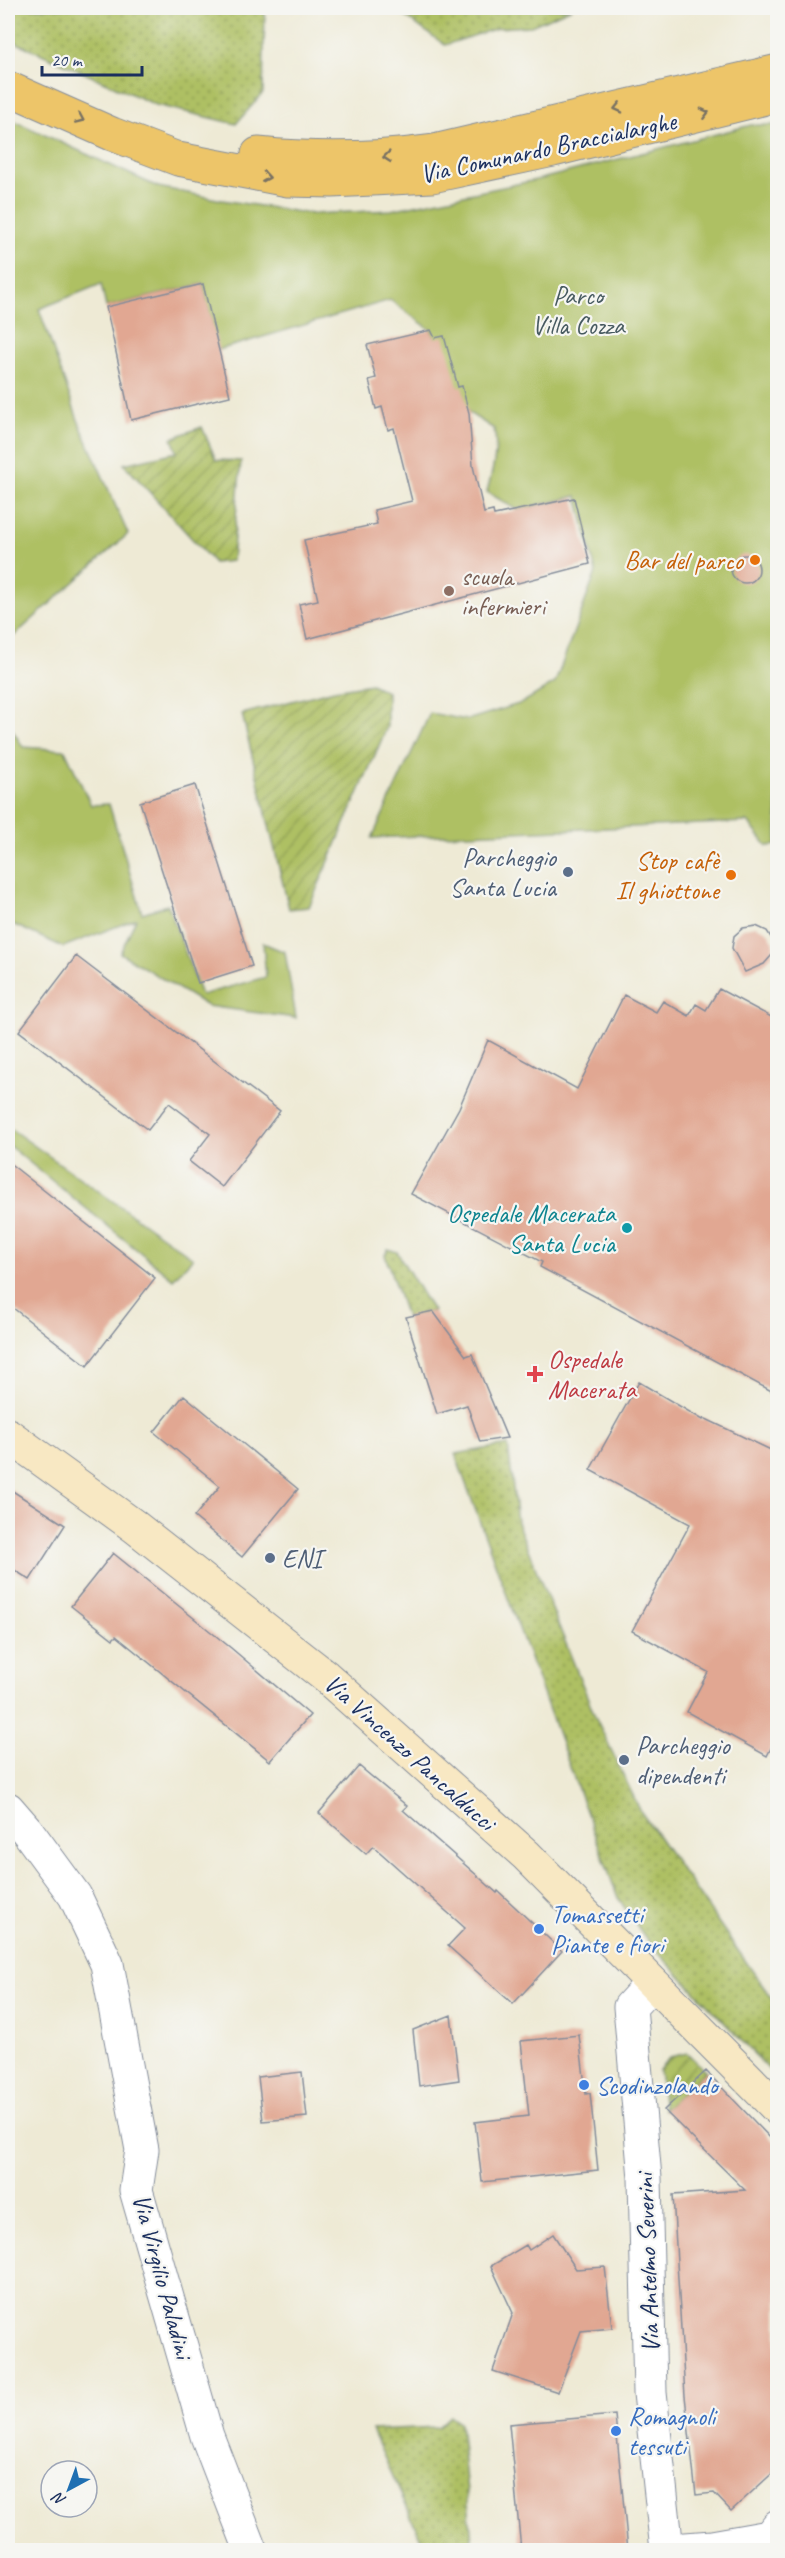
<svg xmlns="http://www.w3.org/2000/svg" width="785" height="2558" font-family="Caveat,sans-serif">
	<style>
		.grass { fill: url(#grass-dots); stroke: #647860; stroke-width: 1.5 }
		.park { fill: #aec063; stroke: #647860; stroke-width: 1.5 }
		.garden { fill: url(#garden-furrows); stroke: #647860; stroke-width: 1.5 }
		.building { fill: #e1a792 }
		.lines { fill: none; stroke-linecap: round; stroke-linejoin: round }
		.street-casing { stroke: #848c9a; stroke-width: 35 }
		.secondary-casing { stroke: #848c9a; stroke-width: 35 }
		.primary-casing { stroke: #848c9a; stroke-width: 35 }
		.street { stroke: #fff; stroke-width: 33 }
		.secondary { stroke: #f8e8c3; stroke-width: 33 }
		.primary { stroke: #edc569; stroke-width: 33 }
		.oneway { stroke: #797263 }
		.food-dot { fill: #e8710a; stroke: #f6f6f2; stroke-width: 2 }
		.education-dot { fill: #8d6e63; stroke: #f6f6f2; stroke-width: 2 }
		.service-dot { fill: #5c6f8a; stroke: #f6f6f2; stroke-width: 2 }
		.culture-dot { fill: #0f9aa8; stroke: #f6f6f2; stroke-width: 2 }
		.health-dot { fill: #e0444e; stroke: #f6f6f2; stroke-width: 2 }
		.shop-dot { fill: #3f7fe0; stroke: #f6f6f2; stroke-width: 2 }
		.labels { text-anchor: middle; stroke-width: 4.5; stroke-linejoin: round; paint-order: stroke }
		.street-label { font-size: 26px; fill: #1b2f5e; stroke: #f6f6f2 }
		.park-label { font-size: 26px; fill: #475a60; stroke: #f6f6f2 }
		.food-label { font-size: 26px; fill: #c56008; stroke: #f6f6f2; text-anchor: end }
		.education-label { font-size: 26px; fill: #785e54; stroke: #f6f6f2; text-anchor: start }
		.service-label { font-size: 26px; fill: #4e5e75; stroke: #f6f6f2; text-anchor: start }
		.culture-label { font-size: 26px; fill: #0d838f; stroke: #f6f6f2; text-anchor: end }
		.health-label { font-size: 26px; fill: #be3a42; stroke: #f6f6f2; text-anchor: start }
		.shop-label { font-size: 26px; fill: #366cbe; stroke: #f6f6f2; text-anchor: start }
	</style>
	<defs>
		<pattern id="grass-dots" width="8" height="8" patternUnits="userSpaceOnUse" patternTransform="scale(1.5)"><rect width="8" height="8" fill="#aec063"/><path d="M2 2h.1M6 6h.1" fill="none" stroke="#8d9c55" stroke-width="1.8" stroke-linecap="round"/></pattern>
		<pattern id="garden-furrows" width="10" height="10" patternUnits="userSpaceOnUse" patternTransform="scale(1.5)"><rect width="10" height="10" fill="#aec063"/><path d="M-1 1l2-2M0 10L10 0M9 11l2-2" fill="none" stroke="#8d9c55"/></pattern>
	</defs>
	<rect width="100%" height="100%" fill="#f6f6f2"/>
	<filter id="ink" filterUnits="userSpaceOnUse"><feTurbulence type="fractalNoise" baseFrequency=".0167" numOctaves="2"/><feDisplacementMap in="SourceGraphic" scale="12" xChannelSelector="R" yChannelSelector="G"/><feConvolveMatrix kernelMatrix="1 2 1 2 8 2 1 2 1" color-interpolation-filters="sRGB"/></filter>
	<filter id="wash" filterUnits="userSpaceOnUse"><feTurbulence type="fractalNoise" baseFrequency=".008" numOctaves="4" result="noise"/><feDisplacementMap in="SourceGraphic" scale="24" xChannelSelector="R" yChannelSelector="G"/><feGaussianBlur stdDeviation="1.35" result="paint"/><feColorMatrix in="noise" values="0 0 0 0 0 0 0 0 0 0 0 0 0 0 0 0 0 1.4 0 .05"/><feComposite in="paint" operator="in"/></filter>
	<g filter="url(#wash)">
		<rect width="100%" height="100%" fill="#eeead5"/>
		<!-- grass -->
		<path class="grass" d="M8 8H265L263 93 236 124 156 105 8 39Z
			M305 8H572L531 26 498 28 445 45 397 11Z
			M388 1249 397 1252 433 1311 406 1317 385 1255Z
			M508 1445 517 1522 595 1716 641 1812 777 2006V2078L649 1943 618 1898 455 1454Z
			M450 2416 460 2423 473 2550H426L372 2430 438 2427Z"/>
		<!-- park -->
		<path class="park" d="M8 118 158 187 222 200 312 214 391 210 541 179 751 125H777V845L767 846 748 822 372 838 430 713 467 720 522 703 555 683 596 572 577 496 517 510 487 492C492 473 499 448 494 429L469 413 431 330 390 300 218 350 203 284 106 307 101 284 39 309 78 420 128 534 8 641Z
			M8 723 23 747 65 750 91 805 109 804 142 913 168 905 201 995 266 977 263 943 285 952 296 1018 207 1006 120 953 136 919 63 947 8 922Z
			M8 1127 193 1258 173 1279 8 1145Z"/>
		<!-- garden -->
		<path class="garden" d="M202 427 216 460 241 461 232 561 214 563 124 464 177 452 172 438Z
			M371 684 387 692V727L309 907 289 909 242 714 334 690Z
			M687 2053 706 2071 664 2110 659 2070 670 2057Z"/>
		<g id="blocks">
			<!-- building -->
			<path class="building" d="M203 284 230 396 131 420 106 307Z
				M431 330 435 338 444 336 458 387 462 386 469 413 473 466 484 513 493 511 494 515 574 498 590 564 307 639 299 604 318 600 304 540 377 524 374 510 412 501 394 428 388 430 382 407 376 409 369 380 376 378 367 345Z
				M731 569a14 14 0 1 1 28 0a14 14 0 1 1-28 0Z
				M195 785 252 966 198 983 140 802Z
				M756 926 767 931 774 942 772 955 764 964 745 972 732 948 734 936 743 928Z
				M76 956 280 1111 222 1187 189 1161 210 1134 169 1103 148 1130 19 1031Z
				M719 989 777 1020V1394L540 1267 542 1262 411 1194 459 1108 488 1040 577 1089 624 995 656 1012 663 1001 689 1016 696 1004 706 1010Z
				M8 1162 155 1278 87 1366 8 1304Z
				M433 1311 466 1356 472 1354 507 1438 480 1442 467 1405 437 1414 406 1317Z
				M639 1382 703 1420 704 1418 777 1453V1736L767 1756 687 1712 708 1672 632 1631 690 1524 590 1470Z
				M184 1395 298 1489 242 1557 194 1517 220 1486 154 1432Z
				M8 1488 65 1525 30 1580 8 1566Z
				M113 1553 231 1648 310 1715 270 1761 116 1636 113 1639 71 1606Z
				M359 1766 407 1806 403 1810 497 1893 498 1891 562 1951 513 2004 448 1946 465 1928 373 1846 366 1854 319 1813Z
				M451 2015 459 2080 419 2086 413 2030Z
				M579 2035 586 2094 590 2093 598 2170 482 2182 475 2122 529 2116 521 2041Z
				M706 2071 777 2145V2469L731 2511 714 2493 696 2495 685 2396 673 2195 745 2190 664 2110Z
				M302 2072 307 2117 263 2121 258 2077Z
				M553 2234 576 2269 605 2267 612 2328 581 2331 558 2392 493 2371 513 2313 491 2266 526 2245 529 2250Z
				M615 2415 628 2550H521L509 2424Z"/>
		</g>
	</g>
	<g filter="url(#ink)">
		<use href="#blocks" fill-opacity="0" stroke="#848c9a" stroke-width="1.5"/>
		<g class="lines">
			<!-- street casing -->
			<g class="street-casing">
				<path id="street" d="M8 1809 28 1832 75 1896 107 1964 142 2150 136 2190 207 2436 251 2550
					M652 1983 630 2007 645 2178 650 2393 667 2550
					M673 2550 712 2547 769 2537 778 2526"/>
			</g>
			<!-- secondary casing -->
			<g class="secondary-casing">
				<path id="secondary" d="M8 1435 134 1526 325 1676 526 1855 778 2109"/>
			</g>
			<!-- primary casing -->
			<g class="primary-casing">
				<path id="primary" d="M8 88 112 134 178 159 288 180 332 181 432 176 553 150 778 95
					M258 154C317 160 375 159 434 151L778 71"/>
			</g>
			<!-- street -->
			<use href="#street" class="street"/>
			<!-- secondary -->
			<use href="#secondary" class="secondary"/>
			<!-- primary -->
			<use href="#primary" class="primary"/>
		</g>
		<!-- one-way arrows -->
		<defs><path id="oneway-chevron" d="M-2-3.5L2.5 0L-2 3.5" fill="none" stroke-width="1.6" stroke-linecap="round" stroke-linejoin="round" transform="scale(1.5)"/></defs>
		<g class="oneway">
			<use href="#oneway-chevron" transform="translate(618 108) rotate(167)"/>
			<use href="#oneway-chevron" transform="translate(705 113) rotate(-14)"/>
			<use href="#oneway-chevron" transform="translate(80 119) rotate(24)"/>
			<use href="#oneway-chevron" transform="translate(387 157) rotate(174)"/>
			<use href="#oneway-chevron" transform="translate(266 177) rotate(9)"/>
		</g>
	</g>
	<!-- markers -->
	<g class="food-dot">
		<circle cx="755" cy="560" r="6"/>
		<circle cx="731" cy="875" r="6"/>
	</g>
	<circle class="education-dot" cx="449" cy="591" r="6"/>
	<g class="service-dot">
		<circle cx="568" cy="872" r="6"/>
		<circle cx="270" cy="1558" r="6"/>
		<circle cx="624" cy="1760" r="6"/>
	</g>
	<circle class="culture-dot" cx="627" cy="1228" r="6"/>
	<path class="health-dot" d="M532 1365h6v6h6v6h-6v6h-6v-6h-6v-6h6z"/>
	<g class="shop-dot">
		<circle cx="539" cy="1929" r="6"/>
		<circle cx="584" cy="2085" r="6"/>
		<circle cx="616" cy="2431" r="6"/>
	</g>
	<g class="labels">
		<!-- street labels -->
		<g class="street-label">
			<text transform="translate(548 147) rotate(-12)" y="9">Via Comunardo Braccialarghe</text>
			<text transform="translate(410 1752) rotate(42)" y="9">Via Vincenzo Pancalducci</text>
			<text transform="translate(647 2263) rotate(-92)" y="9">Via Antelmo Severini</text>
			<text transform="translate(163 2276) rotate(75)" y="9">Via Virgilio Paladini</text>
		</g>
		<!-- park labels -->
		<g class="park-label">
			<text x="578" y="304">Parco<tspan x="578" dy="30">Villa Cozza</tspan></text>
		</g>
		<!-- food labels -->
		<g class="food-label">
			<text x="743" y="569">Bar del parco</text>
			<text x="719" y="869">Stop cafè<tspan x="719" dy="30">Il ghiottone</tspan></text>
		</g>
		<!-- education labels -->
		<g class="education-label">
			<text x="461" y="585">scuola<tspan x="461" dy="30">infermieri</tspan></text>
		</g>
		<!-- service labels -->
		<g class="service-label">
			<text x="556" y="866" text-anchor="end">Parcheggio<tspan x="556" dy="30">Santa Lucia</tspan></text>
			<text x="282" y="1567">ENI</text>
			<text x="636" y="1754">Parcheggio<tspan x="636" dy="30">dipendenti</tspan></text>
		</g>
		<!-- culture labels -->
		<g class="culture-label">
			<text x="615" y="1222">Ospedale Macerata<tspan x="615" dy="30">Santa Lucia</tspan></text>
		</g>
		<!-- health labels -->
		<g class="health-label">
			<text x="548" y="1368">Ospedale<tspan x="548" dy="30">Macerata</tspan></text>
		</g>
		<!-- shop labels -->
		<g class="shop-label">
			<text x="551" y="1923">Tomassetti<tspan x="551" dy="30">Piante e fiori</tspan></text>
			<text x="596" y="2094">Scodinzolando</text>
			<text x="628" y="2425">Romagnoli<tspan x="628" dy="30">tessuti</tspan></text>
		</g>
	</g>
	<!-- margin -->
	<rect width="785" height="2558" fill="none" stroke="#f6f6f2" stroke-width="30"/>
	<!-- north arrow -->
	<g transform="translate(69 2489) rotate(221)"><circle r="28" fill="#f6f6f2" stroke="#9ea6b7" stroke-width="1.5"/>
	<path d="M0-4.5L10 22L0 15L-10 22Z" fill="#1f6fb2"/>
	<text y="-9" font-size="16" font-weight="bold" text-anchor="middle" fill="#1b2f5e">N</text>
	</g>
	<!-- scale -->
	<path d="M42 66v9h100v-9" fill="none" stroke="#1b2f5e" stroke-width="3"/>
	<text x="51" y="66" font-size="18" fill="#1b2f5e" stroke="#f6f6f2" stroke-width="4.5" paint-order="stroke">20 m</text>
</svg>
